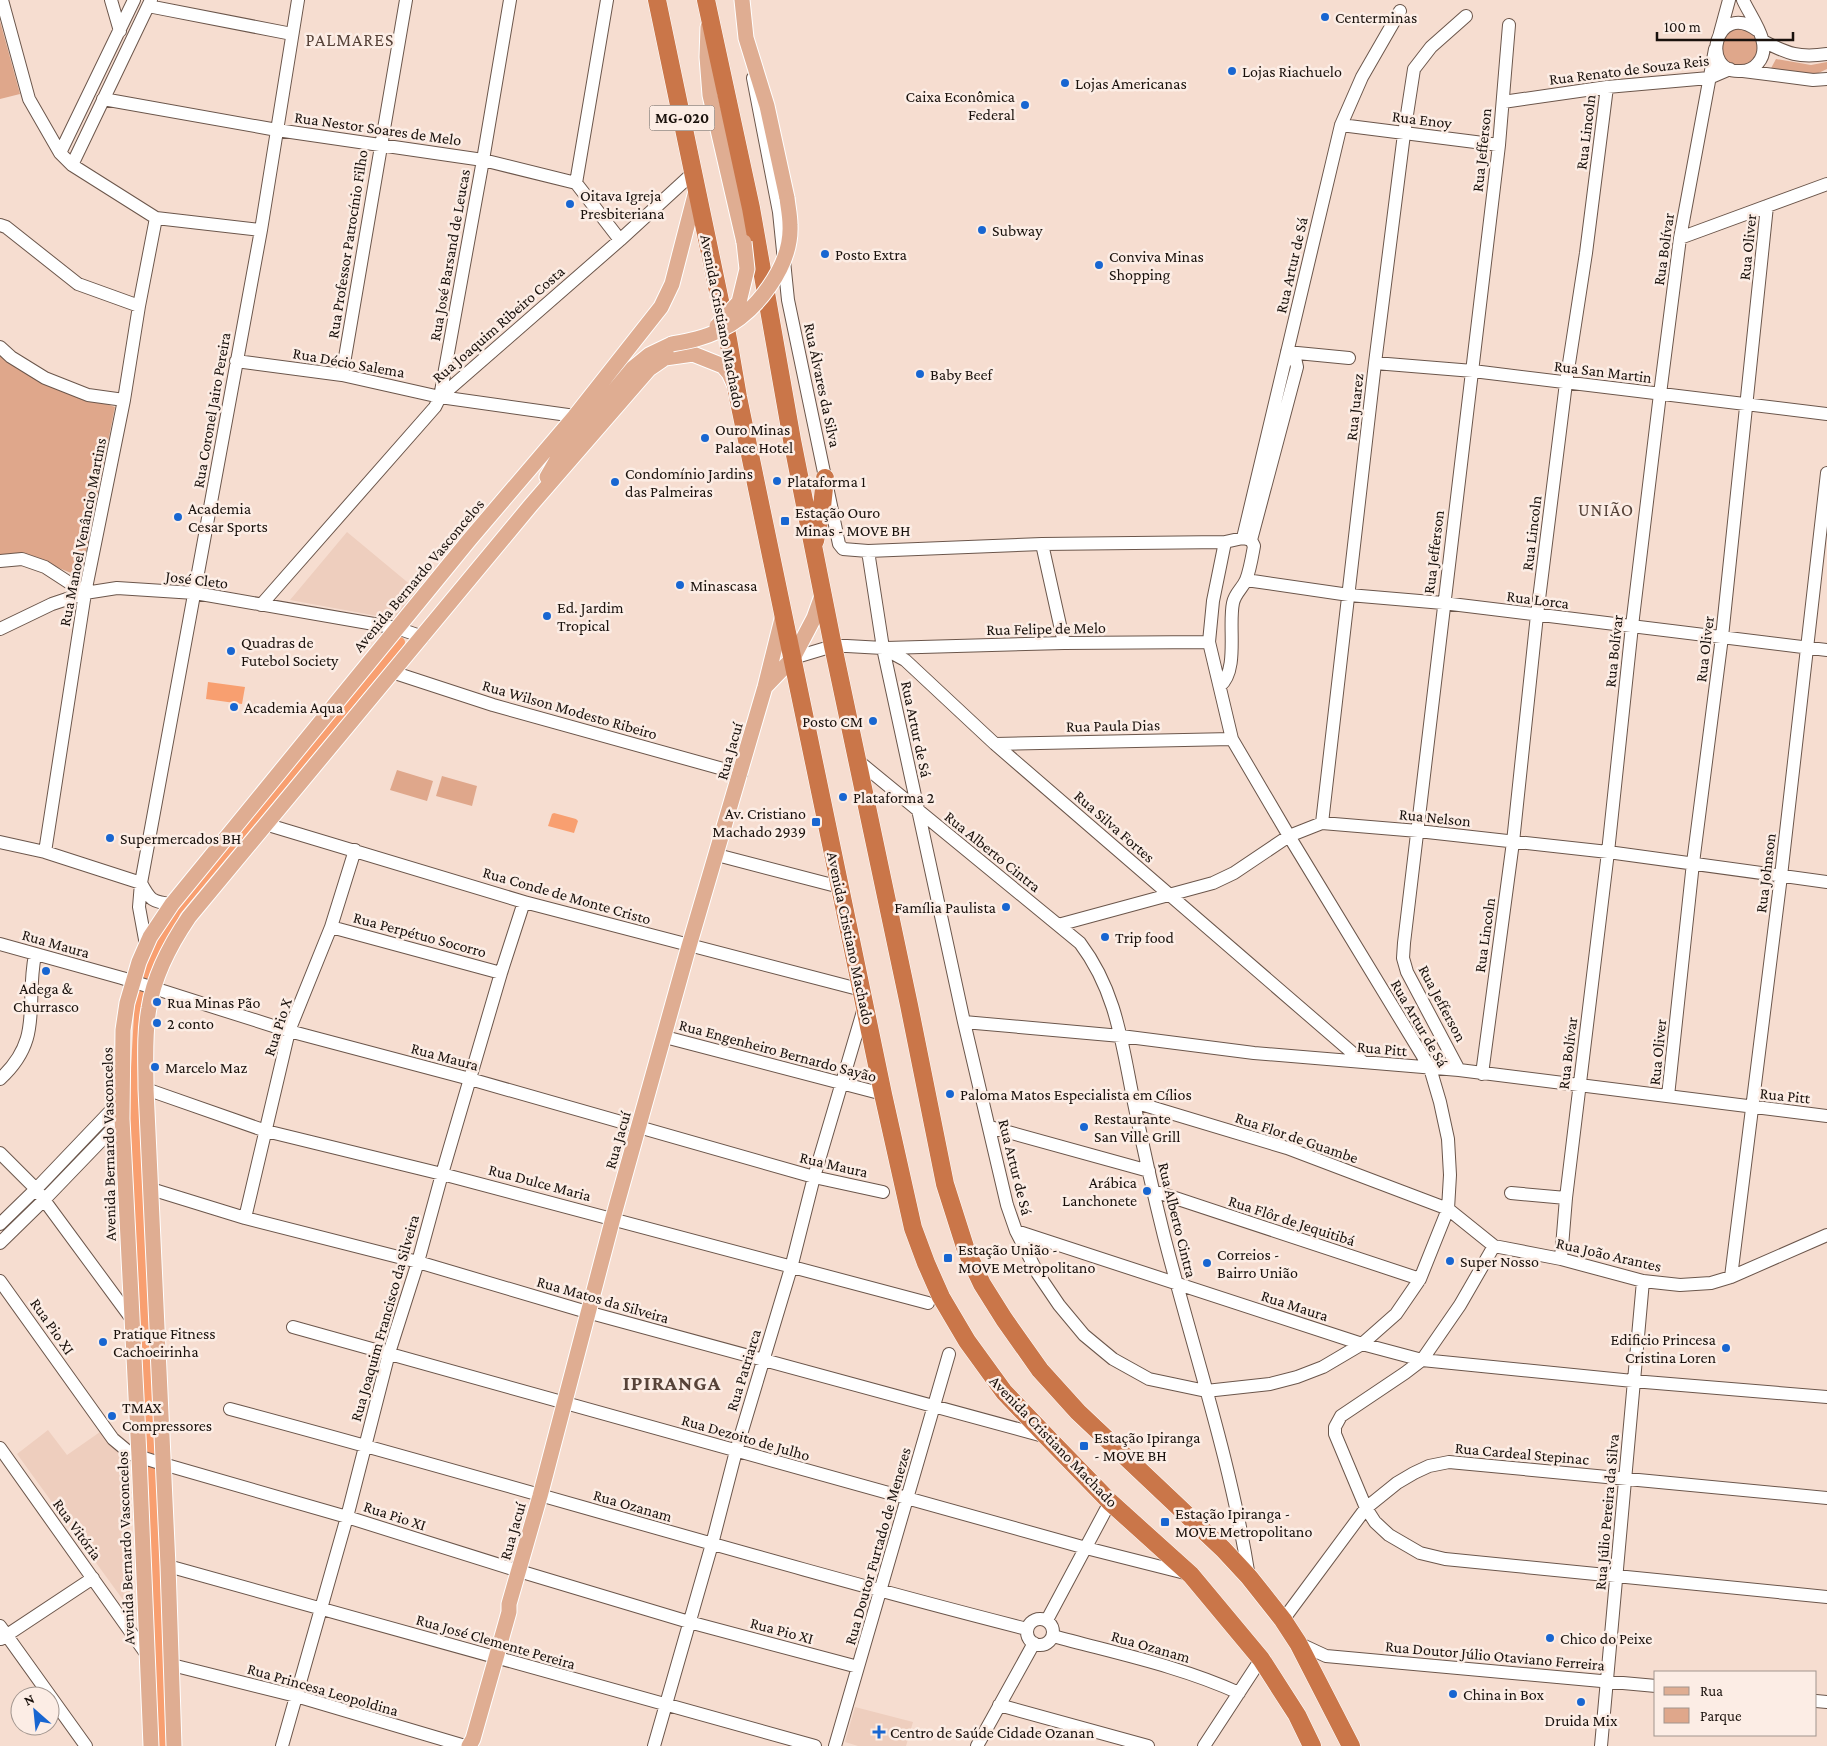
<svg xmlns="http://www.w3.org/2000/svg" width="1827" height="1746" font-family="'Crimson Pro',serif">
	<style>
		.built { fill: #eecebe }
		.green { fill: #dfa78b }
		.water { fill: #f89f70 }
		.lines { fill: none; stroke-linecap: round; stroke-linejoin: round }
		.canal { stroke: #f89f70; stroke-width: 10 }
		.minor-casing { stroke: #6b564b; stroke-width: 14 }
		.major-casing { stroke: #fff; stroke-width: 17 }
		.highway-casing { stroke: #fff; stroke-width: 19 }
		.minor { stroke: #fff; stroke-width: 12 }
		.major { stroke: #dfad92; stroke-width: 15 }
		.highway { stroke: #ca7649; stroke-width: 18 }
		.major-bridge-casing { stroke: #fff; stroke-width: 17; stroke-linecap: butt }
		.major-bridge { stroke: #dfad92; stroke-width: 15 }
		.poi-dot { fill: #1866d1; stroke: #fcede5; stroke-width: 2 }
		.labels { text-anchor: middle; stroke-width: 5; stroke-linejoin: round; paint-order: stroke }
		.shield { fill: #fcede5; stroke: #5d534d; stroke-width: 1 }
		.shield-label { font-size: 15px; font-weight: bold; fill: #19110c }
		.poi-label { font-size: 16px; fill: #19110c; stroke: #fcede5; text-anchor: start }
		.street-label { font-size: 16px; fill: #19110c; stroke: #fcede5 }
		.neighbourhood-label { font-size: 18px; letter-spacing: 1px; fill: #574339; stroke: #fcede5 }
		.district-label { font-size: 21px; font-weight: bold; letter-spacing: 1px; fill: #574339; stroke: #fcede5 }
	</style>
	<rect width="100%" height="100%" fill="#f6ddd0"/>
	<!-- built -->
	<path class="built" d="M347 532 418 591 394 619 290 600Z
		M48 1430 67 1455 100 1432 124 1457 136 1611 134 1615 17 1454Z
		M855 1707 913 1722 906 1746H858L845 1742Z"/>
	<!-- green -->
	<path class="green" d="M0 21 20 94 0 99Z
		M1737 26 1755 32 1760 56 1742 69 1723 60 1720 38Z
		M1776 59 1811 65 1827 62V69L1812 76 1769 72Z
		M0 349 89 398 115 407 81 577 29 556 0 558Z
		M397 770 433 781 427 801 390 790Z
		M442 776 477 786 472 806 436 796Z"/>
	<!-- water -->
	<path class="water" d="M208 682 245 687 242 704 206 699Z
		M554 813 576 819 578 821 574 833 548 826 552 814Z"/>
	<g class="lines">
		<!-- canal -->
		<path class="canal" d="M163 1746 152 1458 134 1102 140 998 149 970 176 911 400 642"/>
		<!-- minor casing -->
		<g class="minor-casing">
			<path id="minor" d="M2 0 29 99 60 153 72 165 156 218 261 230
				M111 0 120 31
				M1743 0C1751 18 1774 45 1758 63 1754 68 1748 71 1741 71 1699 74 1715 0 1757 30
				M148 6 292 34
				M1720 33 1729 0
				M1763 41C1788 54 1799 58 1827 54
				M1743 71 1813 80 1827 79
				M753 78 779 212 788 300 839 544 843 549 868 551 1042 544 1225 542 1243 538 1251 540
				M103 99 277 130 483 160 576 183 620 240
				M1503 102 1607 87 1709 78 1730 69
				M1341 125 1499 145
				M60 153 134 0
				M72 165 151 0
				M576 183 607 0
				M0 225 6 227 78 284 139 306
				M1680 238 1827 184
				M0 347 11 357 45 378 88 395 124 400
				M1287 352 1349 358
				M236 361 342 375 440 397 575 416
				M1375 363 1473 371 1827 414
				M342 375 406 0
				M440 397 483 160 510 0
				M1243 538 1341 125 1362 77 1400 11
				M1042 544 1064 643
				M868 551 883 648 964 1022 1007 1205 1016 1231 1038 1274 1059 1305 1084 1335 1113 1359 1149 1379 1206 1391 1270 1384 1297 1377 1323 1367 1362 1344 1396 1314 1420 1279 1448 1209 1450 1175 1448 1139 1440 1102 1430 1068 1289 836 1232 739 1209 642 1213 601 1225 542
				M0 561 22 559 45 567 85 593
				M1246 580 1349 595 1443 603 1827 650
				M261 605 435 407 440 397 620 240 693 173
				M0 629 52 604 85 593 117 588 195 593 397 628 423 637
				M886 648 1064 643 1209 642
				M793 658 833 646H847L883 648 905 660 995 744 1363 1062
				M392 672 493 705 741 774
				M1220 686C1239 670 1228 626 1233 603 1235 593 1242 589 1246 580 1250 570 1252 557 1254 546L1251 540 1297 367 1295 358 1291 353
				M995 744 1232 739
				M857 760 1080 943C1117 992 1122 1045 1134 1103 1143 1147 1153 1192 1164 1236 1193 1349 1231 1461 1249 1577
				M1322 823 1375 363 1404 134 1414 69 1431 47 1466 16
				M265 824 524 902 862 990
				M0 842 45 852 141 883
				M45 852 85 593 124 400 139 306 156 218
				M717 855 840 887
				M141 883C150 900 152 902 172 904
				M1058 925 1213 883 1234 873 1289 836 1322 823 1418 831 1608 852 1827 882
				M331 927 501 973
				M0 944 122 978 289 1031 470 1079 814 1177 883 1192
				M146 945 139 907 141 883 261 230 298 0
				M964 1022 1121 1036 1254 1053 1459 1070 1827 1116
				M665 1037 883 1094
				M1459 1070 1407 972 1403 958 1404 943 1499 145 1509 25
				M1482 1074 1513 842 1537 615 1566 383 1586 253 1607 87
				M0 1079C44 1039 25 1004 35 955
				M146 1089 266 1131 442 1174 928 1303
				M1668 1096 1693 863 1722 637 1767 206
				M1134 1102 1287 1148 1448 1209 1494 1246 1561 1259 1643 1281 1680 1285 1711 1283 1731 1277 1827 1235
				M990 1127 1149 1171
				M0 1153 36 1189 131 1318
				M151 1189 245 1218 418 1262 587 1312 1047 1437
				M1154 1191 1420 1279
				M1511 1193 1566 1198
				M245 1218 289 1031 331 927 355 850
				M0 1224 36 1189 122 1099
				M1016 1231 1362 1344 1422 1360 1633 1381 1827 1397
				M0 1243 44 1200 122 1119
				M1494 1246 1460 1305 1422 1360 1405 1373 1341 1416 1335 1427V1434L1366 1508 1375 1522 1389 1535 1420 1553 1445 1559 1827 1597
				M1561 1259 1566 1198 1608 852 1632 626 1660 394 1680 238 1715 49
				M1731 1277 1781 876 1827 473
				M0 1281 113 1439 131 1454 163 1464 347 1517 519 1571 689 1622 858 1667
				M293 1327 1086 1548 1189 1574
				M230 1409C497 1480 760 1561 1027 1629
				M0 1448 147 1655
				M168 1566 815 1746
				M1027 1632a13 13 0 1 1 26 0a13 13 0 1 1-26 0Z
				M1047 1620 1110 1502
				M1283 1620 1366 1508 1397 1483 1414 1473 1429 1466 1449 1462 1827 1498
				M0 1626 86 1746
				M1053 1636C1115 1653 1180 1666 1239 1693
				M1 1639 93 1578
				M1298 1643 1326 1656 1656 1686
				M172 1665 296 1696 465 1746
				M1816 1701 1827 1702
				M999 1705 1148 1746
				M282 1746 347 1517 389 1353 418 1262 442 1174 501 973 524 902
				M654 1746 712 1544 736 1451 791 1268 814 1177 864 1008
				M835 1746 949 1354
				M977 1746 1034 1643
				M1204 1746 1261 1659
				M1601 1746 1643 1281"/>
		</g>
		<!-- major casing -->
		<g class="major-casing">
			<path id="major" d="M742 0 746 38 767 106 787 198
				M708 27 707 57 710 95 744 242
				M547 477 558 458 633 368 649 355 672 344
				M766 686 793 658 814 618 823 593
				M151 1746 139 1456 122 1119 123 1030 127 1003 139 962 150 937 172 904 470 539 575 416 661 307 672 284 696 191
				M174 1746 168 1566 146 1089C146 1062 144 1035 149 1008 154 975 170 945 189 917L531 505 649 369 665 358 693 354 723 366 729 373 734 384
				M469 1746 473 1739 509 1612V1604L540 1496 613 1218 689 946 765 687 783 615"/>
		</g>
		<!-- highway casing -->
		<g class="highway-casing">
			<path id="highway" d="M657 0 728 339 738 397 883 1094 913 1228 926 1263 941 1297 967 1341 1004 1392 1047 1437 1110 1502 1191 1575 1261 1659 1297 1715 1312 1746
				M706 0 751 208 792 440 833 646 909 1005 945 1184 966 1250 982 1284 1004 1319 1040 1370 1078 1412 1223 1549 1249 1577 1283 1620 1298 1643 1351 1746
				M815 541 822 507 825 478"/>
		</g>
		<!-- minor -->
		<use href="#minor" class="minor"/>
		<!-- major -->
		<use href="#major" class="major"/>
		<!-- highway -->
		<use href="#highway" class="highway"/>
		<!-- major-bridge casing -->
		<g class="major-bridge-casing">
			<path id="major-bridge" d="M717 326 739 302 747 269 744 242
				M672 344C688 341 705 338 720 330 756 313 792 266 790 225 790 216 788 207 787 198"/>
		</g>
		<!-- major-bridge -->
		<use href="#major-bridge" class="major-bridge"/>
	</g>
	<!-- markers -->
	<g class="poi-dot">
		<circle cx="1325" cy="17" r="5"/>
		<circle cx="1232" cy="71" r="5"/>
		<circle cx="1065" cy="83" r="5"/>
		<circle cx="1025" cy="105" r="5"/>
		<circle cx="570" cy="204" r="5"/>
		<circle cx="982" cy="230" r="5"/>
		<circle cx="825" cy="254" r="5"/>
		<circle cx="1099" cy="265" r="5"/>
		<circle cx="920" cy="374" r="5"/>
		<circle cx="705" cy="438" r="5"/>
		<circle cx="777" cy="481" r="5"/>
		<circle cx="615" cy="482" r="5"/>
		<circle cx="178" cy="517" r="5"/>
		<rect x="780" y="516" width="10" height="10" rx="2.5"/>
		<circle cx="680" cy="585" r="5"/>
		<circle cx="547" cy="616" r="5"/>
		<circle cx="231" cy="651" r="5"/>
		<circle cx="234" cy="707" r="5"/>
		<circle cx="873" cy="721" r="5"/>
		<circle cx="843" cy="797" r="5"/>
		<rect x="811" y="817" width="10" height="10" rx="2.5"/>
		<circle cx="110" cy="838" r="5"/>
		<circle cx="1006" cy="907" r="5"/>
		<circle cx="1105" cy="937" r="5"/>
		<circle cx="46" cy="971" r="5"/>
		<circle cx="157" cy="1002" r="5"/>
		<circle cx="157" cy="1023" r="5"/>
		<circle cx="155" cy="1067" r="5"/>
		<circle cx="950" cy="1094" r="5"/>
		<circle cx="1084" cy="1127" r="5"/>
		<circle cx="1147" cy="1191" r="5"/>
		<rect x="943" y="1253" width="10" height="10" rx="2.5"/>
		<circle cx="1450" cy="1261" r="5"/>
		<circle cx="1207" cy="1263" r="5"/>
		<circle cx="103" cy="1342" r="5"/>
		<circle cx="1726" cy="1348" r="5"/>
		<circle cx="112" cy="1416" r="5"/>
		<rect x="1079" y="1441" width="10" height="10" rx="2.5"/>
		<rect x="1160" y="1517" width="10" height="10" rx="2.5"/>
		<circle cx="1550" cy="1638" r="5"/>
		<circle cx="1453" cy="1694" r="5"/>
		<circle cx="1581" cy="1702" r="5"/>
		<path d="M876.5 1724.5h5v5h5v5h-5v5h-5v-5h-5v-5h5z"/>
	</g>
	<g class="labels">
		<!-- shield labels -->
		<rect class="shield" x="649.5" y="105.5" width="65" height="25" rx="4"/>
		<g class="shield-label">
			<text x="682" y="123">MG-020</text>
		</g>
		<!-- poi labels -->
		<g class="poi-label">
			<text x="1335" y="23">Centerminas</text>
			<text x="1242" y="77">Lojas Riachuelo</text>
			<text x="1075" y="89">Lojas Americanas</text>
			<text x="1015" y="102" text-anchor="end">Caixa Econômica<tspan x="1015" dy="18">Federal</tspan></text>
			<text x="580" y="201">Oitava Igreja<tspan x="580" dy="18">Presbiteriana</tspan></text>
			<text x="992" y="236">Subway</text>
			<text x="835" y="260">Posto Extra</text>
			<text x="1109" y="262">Conviva Minas<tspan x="1109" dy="18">Shopping</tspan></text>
			<text x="930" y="380">Baby Beef</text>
			<text x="715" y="435">Ouro Minas<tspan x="715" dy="18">Palace Hotel</tspan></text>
			<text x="625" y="479">Condomínio Jardins<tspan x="625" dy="18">das Palmeiras</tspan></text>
			<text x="787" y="487">Plataforma 1</text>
			<text x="188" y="514">Academia<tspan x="188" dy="18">Cesar Sports</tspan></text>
			<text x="795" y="518">Estação Ouro<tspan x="795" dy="18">Minas - MOVE BH</tspan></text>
			<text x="690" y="591">Minascasa</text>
			<text x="557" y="613">Ed. Jardim<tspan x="557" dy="18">Tropical</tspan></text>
			<text x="241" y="648">Quadras de<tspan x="241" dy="18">Futebol Society</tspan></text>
			<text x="244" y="713">Academia Aqua</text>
			<text x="863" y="727" text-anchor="end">Posto CM</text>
			<text x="853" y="803">Plataforma 2</text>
			<text x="806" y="819" text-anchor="end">Av. Cristiano<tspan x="806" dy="18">Machado 2939</tspan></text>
			<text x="120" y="844">Supermercados BH</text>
			<text x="996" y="913" text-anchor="end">Família Paulista</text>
			<text x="1115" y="943">Trip food</text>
			<text x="46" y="994" text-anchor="middle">Adega &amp;<tspan x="46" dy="18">Churrasco</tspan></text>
			<text x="167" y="1008">Rua Minas Pão</text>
			<text x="167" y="1029">2 conto</text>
			<text x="165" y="1073">Marcelo Maz</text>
			<text x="960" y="1100">Paloma Matos Especialista em Cílios</text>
			<text x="1094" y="1124">Restaurante<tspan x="1094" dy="18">San Ville Grill</tspan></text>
			<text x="1137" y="1188" text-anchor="end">Arábica<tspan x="1137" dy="18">Lanchonete</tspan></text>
			<text x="958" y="1255">Estação União -<tspan x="958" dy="18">MOVE Metropolitano</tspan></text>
			<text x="1217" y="1260">Correios -<tspan x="1217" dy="18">Bairro União</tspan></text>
			<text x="1460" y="1267">Super Nosso</text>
			<text x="113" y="1339">Pratique Fitness<tspan x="113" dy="18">Cachoeirinha</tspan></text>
			<text x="1716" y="1345" text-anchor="end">Edificio Princesa<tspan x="1716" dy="18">Cristina Loren</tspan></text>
			<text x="122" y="1413">TMAX<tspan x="122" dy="18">Compressores</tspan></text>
			<text x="1094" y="1443">Estação Ipiranga<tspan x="1094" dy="18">- MOVE BH</tspan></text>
			<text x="1175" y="1519">Estação Ipiranga -<tspan x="1175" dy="18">MOVE Metropolitano</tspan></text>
			<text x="1560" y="1644">Chico do Peixe</text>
			<text x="1463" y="1700">China in Box</text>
			<text x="1581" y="1726" text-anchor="middle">Druida Mix</text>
			<text x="890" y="1738">Centro de Saúde Cidade Ozanan</text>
		</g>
		<!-- street labels -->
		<g class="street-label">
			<text transform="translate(1629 69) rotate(-7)" y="6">Rua Renato de Souza Reis</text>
			<text transform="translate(1422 119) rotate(7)" y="6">Rua Enoy</text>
			<text transform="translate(378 128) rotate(8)" y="6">Rua Nestor Soares de Melo</text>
			<text transform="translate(1585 132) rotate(-83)" y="6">Rua Lincoln</text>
			<text transform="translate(1481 150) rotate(-84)" y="6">Rua Jefferson</text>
			<text transform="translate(347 244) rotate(-81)" y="6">Rua Professor Patrocínio Filho</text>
			<text transform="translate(1747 247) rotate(-84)" y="6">Rua Oliver</text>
			<text transform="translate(1663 249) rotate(-82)" y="6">Rua Bolívar</text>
			<text transform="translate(449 255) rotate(-80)" y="6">Rua José Barsand de Leucas</text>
			<text transform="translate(1291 265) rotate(-77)" y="6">Rua Artur de Sá</text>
			<text transform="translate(723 321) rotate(79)" y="6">Avenida Cristiano Machado</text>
			<text transform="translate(498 324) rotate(-41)" y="6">Rua Joaquim Ribeiro Costa</text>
			<text transform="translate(349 362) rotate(10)" y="6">Rua Décio Salema</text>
			<text transform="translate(1603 371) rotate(7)" y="6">Rua San Martin</text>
			<text transform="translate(823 385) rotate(78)" y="6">Rua Álvares da Silva</text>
			<text transform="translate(1354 407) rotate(-84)" y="6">Rua Juarez</text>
			<text transform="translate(211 410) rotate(-80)" y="6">Rua Coronel Jairo Pereira</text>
			<text transform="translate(82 532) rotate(-79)" y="6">Rua Manoel Venâncio Martins</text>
			<text transform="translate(1531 533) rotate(-83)" y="6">Rua Lincoln</text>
			<text transform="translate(1433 552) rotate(-83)" y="6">Rua Jefferson</text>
			<text transform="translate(418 575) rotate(-50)" y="6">Avenida Bernardo Vasconcelos</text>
			<text transform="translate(197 579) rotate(7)" y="6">José Cleto</text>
			<text transform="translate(1538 599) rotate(7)" y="6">Rua Lorca</text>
			<text transform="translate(1046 628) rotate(-1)" y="6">Rua Felipe de Melo</text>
			<text transform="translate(1704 649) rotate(-83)" y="6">Rua Oliver</text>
			<text transform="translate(1613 651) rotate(-84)" y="6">Rua Bolívar</text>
			<text transform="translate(570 709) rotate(16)" y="6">Rua Wilson Modesto Ribeiro</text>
			<text transform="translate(1113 725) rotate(-1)" y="6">Rua Paula Dias</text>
			<text transform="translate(917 729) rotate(78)" y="6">Rua Artur de Sá</text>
			<text transform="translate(729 751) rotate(-74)" y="6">Rua Jacuí</text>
			<text transform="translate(1435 817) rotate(6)" y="6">Rua Nelson</text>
			<text transform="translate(1115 826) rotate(41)" y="6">Rua Silva Fortes</text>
			<text transform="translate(993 851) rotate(39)" y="6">Rua Alberto Cintra</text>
			<text transform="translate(1765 873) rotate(-83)" y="6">Rua Johnson</text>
			<text transform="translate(567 895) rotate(16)" y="6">Rua Conde de Monte Cristo</text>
			<text transform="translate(420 934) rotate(15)" y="6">Rua Perpétuo Socorro</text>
			<text transform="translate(1484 935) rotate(-82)" y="6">Rua Lincoln</text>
			<text transform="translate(851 938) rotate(78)" y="6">Avenida Cristiano Machado</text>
			<text transform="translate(56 943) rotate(16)" y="6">Rua Maura</text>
			<text transform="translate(1443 1003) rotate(62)" y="6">Rua Jefferson</text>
			<text transform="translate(1420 1023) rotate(60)" y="6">Rua Artur de Sá</text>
			<text transform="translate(277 1027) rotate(-72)" y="6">Rua Pio X</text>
			<text transform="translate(1382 1048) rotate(5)" y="6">Rua Pitt</text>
			<text transform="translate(778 1050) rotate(15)" y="6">Rua Engenheiro Bernardo Sayão</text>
			<text transform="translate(1657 1052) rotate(-84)" y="6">Rua Oliver</text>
			<text transform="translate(1567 1053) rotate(-83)" y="6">Rua Bolívar</text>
			<text transform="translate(445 1056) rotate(15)" y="6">Rua Maura</text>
			<text transform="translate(1785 1095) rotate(6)" y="6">Rua Pitt</text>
			<text transform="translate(1297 1137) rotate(19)" y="6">Rua Flor de Guambe</text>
			<text transform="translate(617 1140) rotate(-74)" y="6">Rua Jacuí</text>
			<text transform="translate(108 1144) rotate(-91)" y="6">Avenida Bernardo Vasconcelos</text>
			<text transform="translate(834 1164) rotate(13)" y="6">Rua Maura</text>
			<text transform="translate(1016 1167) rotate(76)" y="6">Rua Artur de Sá</text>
			<text transform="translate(540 1182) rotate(15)" y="6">Rua Dulce Maria</text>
			<text transform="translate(1178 1220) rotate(76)" y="6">Rua Alberto Cintra</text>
			<text transform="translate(1292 1220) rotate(18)" y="6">Rua Flôr de Jequitibá</text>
			<text transform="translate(1609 1254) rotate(13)" y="6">Rua João Arantes</text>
			<text transform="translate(603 1299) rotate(16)" y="6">Rua Matos da Silveira</text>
			<text transform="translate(1295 1305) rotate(18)" y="6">Rua Maura</text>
			<text transform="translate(384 1318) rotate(-74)" y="6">Rua Joaquim Francisco da Silveira</text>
			<text transform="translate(53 1326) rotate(55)" y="6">Rua Pio XI</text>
			<text transform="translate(743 1370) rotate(-73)" y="6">Rua Patriarca</text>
			<text transform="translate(746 1437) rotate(16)" y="6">Rua Dezoito de Julho</text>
			<text transform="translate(1054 1441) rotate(46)" y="6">Avenida Cristiano Machado</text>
			<text transform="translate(1522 1453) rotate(5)" y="6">Rua Cardeal Stepinac</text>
			<text transform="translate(633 1505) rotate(16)" y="6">Rua Ozanam</text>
			<text transform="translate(1606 1512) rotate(-85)" y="6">Rua Júlio Pereira da Silva</text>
			<text transform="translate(395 1515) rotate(18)" y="6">Rua Pio XI</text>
			<text transform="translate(78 1529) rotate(54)" y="6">Rua Vitória</text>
			<text transform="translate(512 1531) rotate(-74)" y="6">Rua Jacuí</text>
			<text transform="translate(877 1546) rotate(-74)" y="6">Rua Doutor Furtado de Menezes</text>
			<text transform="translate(125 1548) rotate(-92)" y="6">Avenida Bernardo Vasconcelos</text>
			<text transform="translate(782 1630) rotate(15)" y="6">Rua Pio XI</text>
			<text transform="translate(496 1641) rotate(16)" y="6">Rua José Clemente Pereira</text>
			<text transform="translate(1151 1646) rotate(16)" y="6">Rua Ozanam</text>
			<text transform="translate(1495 1655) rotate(5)" y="6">Rua Doutor Júlio Otaviano Ferreira</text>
			<text transform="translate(323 1689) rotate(16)" y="6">Rua Princesa Leopoldina</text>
		</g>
		<!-- neighbourhood labels -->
		<g class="neighbourhood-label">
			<text x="350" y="46">PALMARES</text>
			<text x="1606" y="516">UNIÃO</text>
		</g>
		<!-- district labels -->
		<g class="district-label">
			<text x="672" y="1390">IPIRANGA</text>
		</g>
	</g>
	<!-- legend -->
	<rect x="1654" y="1671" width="162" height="65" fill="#fcede5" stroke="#a1958e"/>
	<rect x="1664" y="1687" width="25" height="8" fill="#dfad92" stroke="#a1958e"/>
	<text x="1700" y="1696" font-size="15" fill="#19110c">Rua</text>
	<rect x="1664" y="1708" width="25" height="15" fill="#dfa78b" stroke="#a1958e"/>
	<text x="1700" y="1721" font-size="15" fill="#19110c">Parque</text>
	<!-- north arrow -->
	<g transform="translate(35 1711) rotate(333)"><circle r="24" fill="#fcede5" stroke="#a1958e"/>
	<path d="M0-4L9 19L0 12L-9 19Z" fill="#1866d1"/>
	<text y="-8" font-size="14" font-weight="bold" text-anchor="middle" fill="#19110c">N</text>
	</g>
	<!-- scale -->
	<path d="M1657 32v8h136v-8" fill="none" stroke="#19110c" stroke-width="2.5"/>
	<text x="1664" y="32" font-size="15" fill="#19110c" stroke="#fcede5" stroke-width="4" paint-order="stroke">100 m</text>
</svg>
